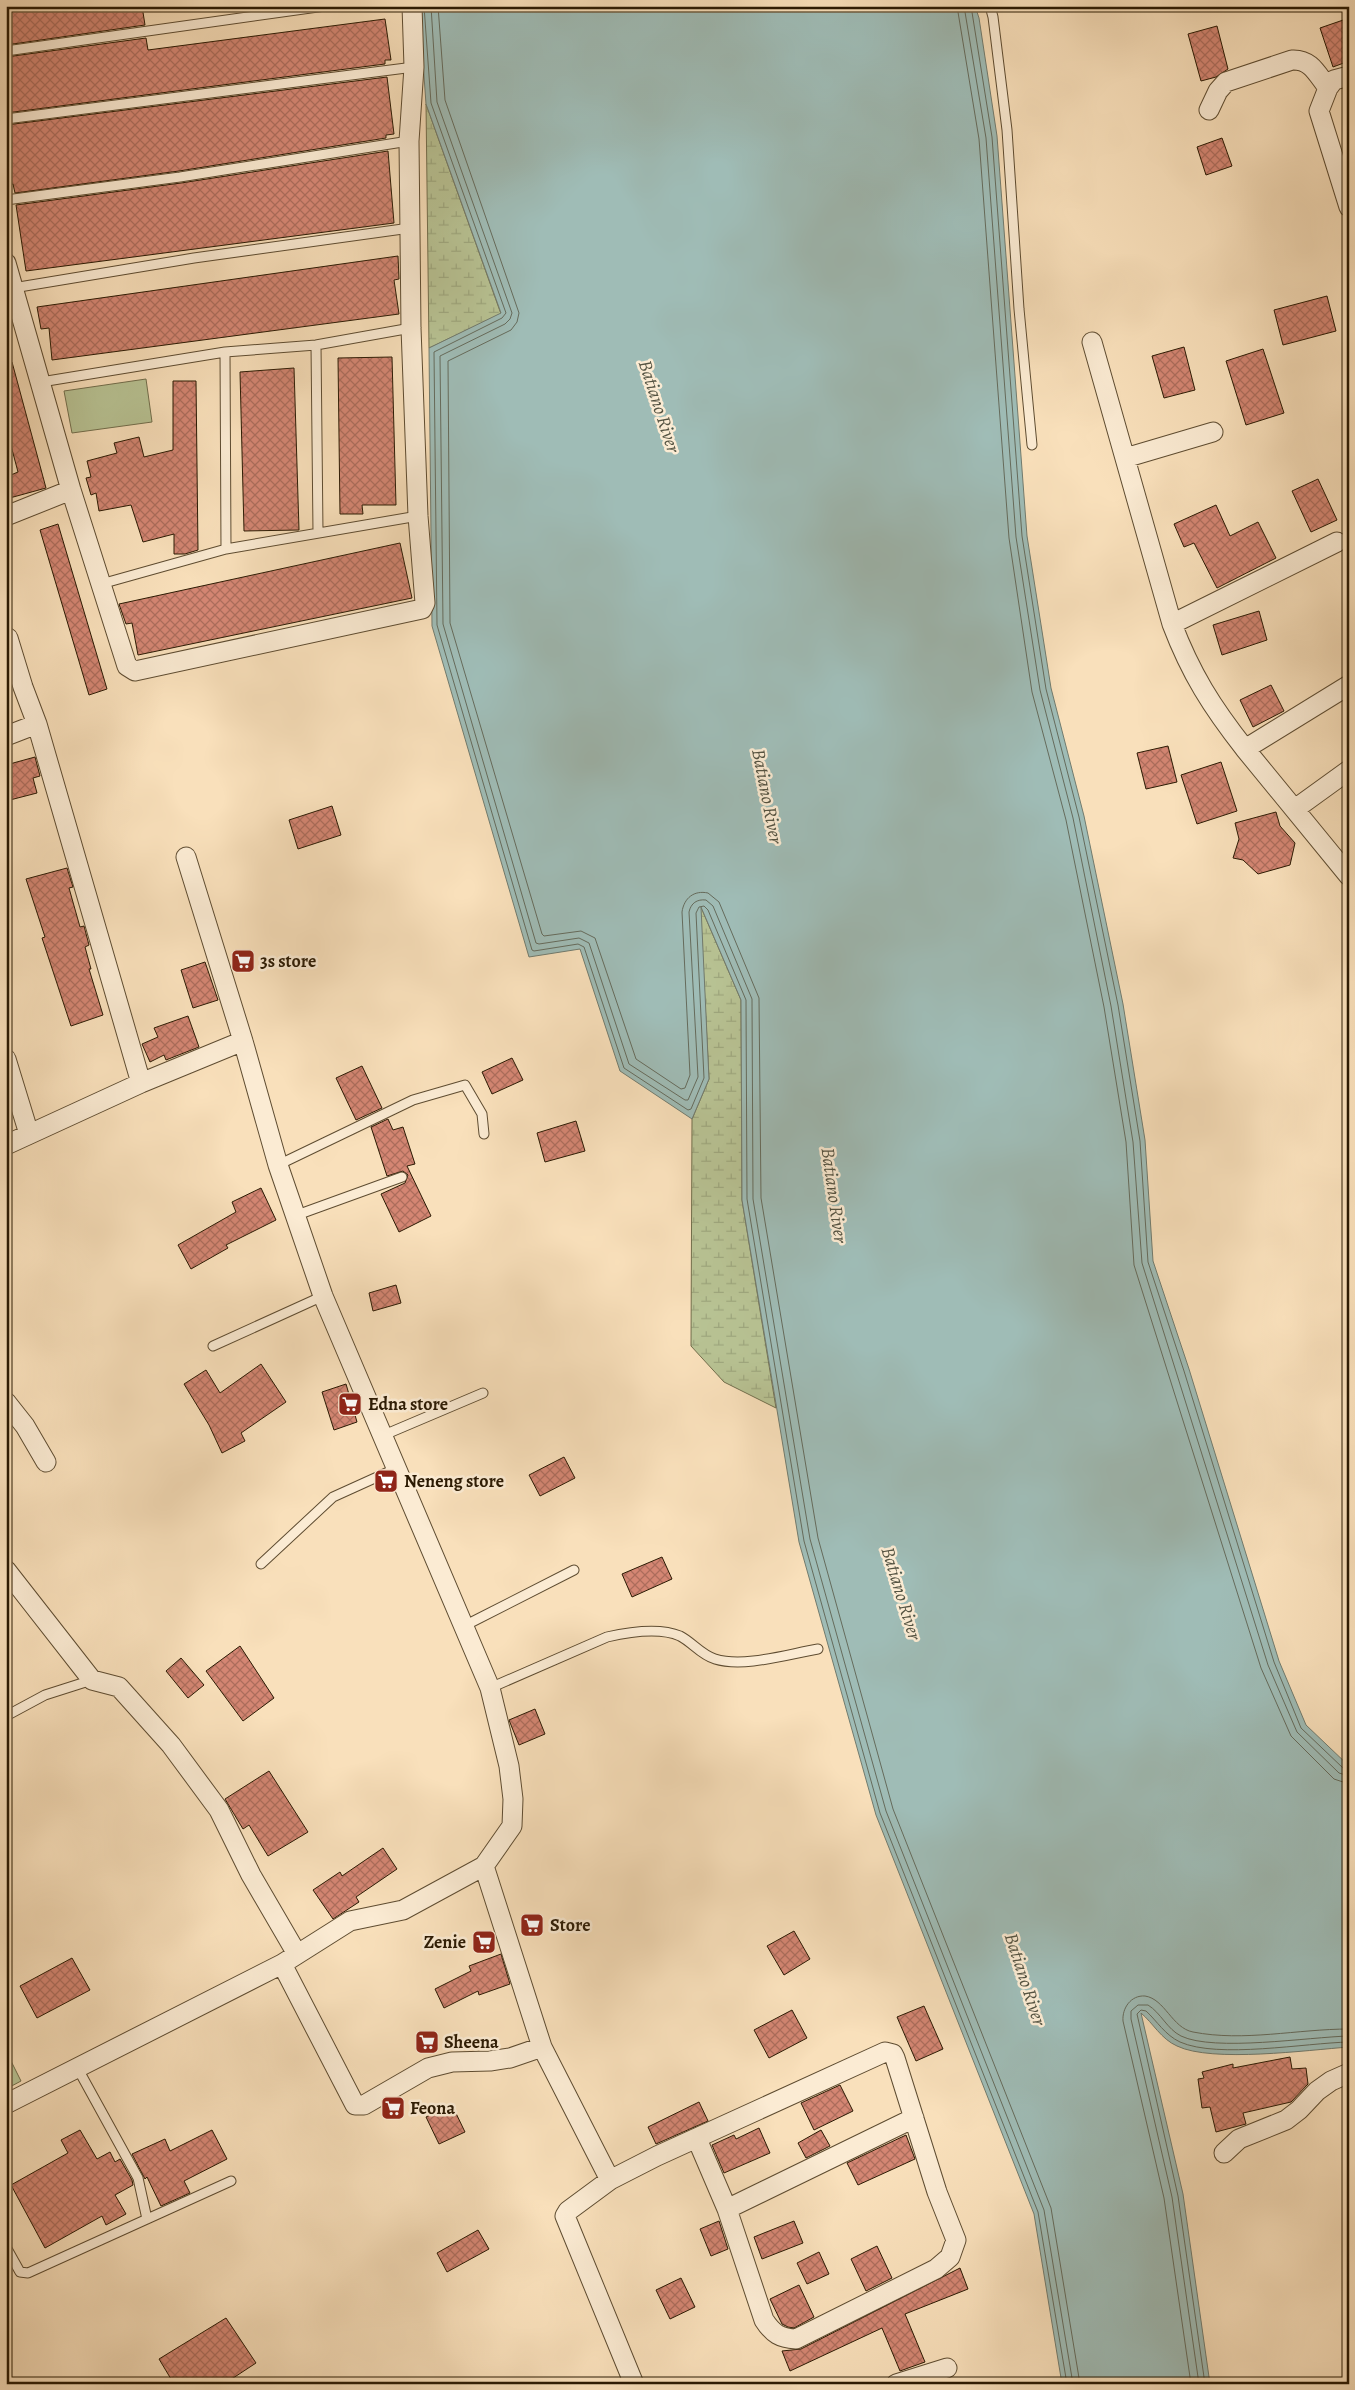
<svg xmlns="http://www.w3.org/2000/svg" width="1355" height="2390" font-family="Alegreya,serif">
	<style>
		.grass { fill: url(#grass-tufts); stroke: #726e4c }
		.wetland { fill: url(#wetland-marsh); stroke: #726e4c }
		.pitch { fill: #b8c394; stroke: #726e4c }
		.water { fill: #9fbcb6; stroke: #717b6e }
		.lines { fill: none; stroke-linecap: round; stroke-linejoin: round }
		.shore { stroke: #656b5c; stroke-width: 1 }
		.building { fill: url(#building-cross-hatch); stroke: #2b1a03 }
		.lane-casing { stroke: #5e4c31; stroke-width: 11 }
		.street-casing { stroke: #5e4c31; stroke-width: 21 }
		.lane { stroke: #fbebd3; stroke-width: 9 }
		.street { stroke: #fbebd3; stroke-width: 19 }
		.labels { text-anchor: middle; stroke-width: 5; stroke-linejoin: round; paint-order: stroke }
		.poi-label { font-size: 18px; font-weight: bold; fill: #2b1a03; stroke: #fbebd3; text-anchor: start }
		.water-label { font-size: 19px; font-style: italic; fill: #545342; stroke: #fbebd3 }
	</style>
	<defs>
		<pattern id="grass-tufts" width="24" height="20" patternUnits="userSpaceOnUse" patternTransform="scale(1.25)"><rect width="24" height="20" fill="#b8c394"/><path d="M3 7l-1-3M5 7V3M7 7l1-3M15 17l-1-3M17 17v-4M19 17l1-3" fill="none" stroke="#9ea77e"/></pattern>
		<pattern id="wetland-marsh" width="20" height="14" patternUnits="userSpaceOnUse" patternTransform="scale(1.25)"><rect width="20" height="14" fill="#b8c394"/><path d="M1 5h8M5 5V1M11 12h8M15 12V8" fill="none" stroke="#9ea77e"/></pattern>
		<pattern id="building-cross-hatch" width="8" height="8" patternUnits="userSpaceOnUse" patternTransform="scale(1.25)"><rect width="8" height="8" fill="#d48673"/><path d="M0 0l8 8M0 8l8-8" fill="none" stroke="#ac6d5c"/></pattern>
	</defs>
	<rect width="100%" height="100%" fill="#f9e0bb"/>
	<filter id="stains"><feTurbulence type="fractalNoise" baseFrequency=".004" numOctaves="4"/><feColorMatrix values="0 0 0 0 .2 0 0 0 0 .09 0 0 0 0 .02 0 0 0 .5 -.17"/></filter>
	<radialGradient id="worn" r=".72"><stop offset=".6" stop-color="#630" stop-opacity="0"/><stop offset="1" stop-color="#630" stop-opacity=".3"/></radialGradient>
	<!-- grass -->
	<path class="grass" d="M6 2051 21 2081 6 2089Z"/>
	<!-- wetland -->
	<path class="wetland" d="M426 104 501 314 429 348Z
		M700 905 741 1000 742 1200 776 1408 724 1382 691 1346 692 1119 709 1079Z"/>
	<!-- pitch -->
	<path class="pitch" d="M146 379 152 422 72 433 64 391Z"/>
	<!-- water -->
	<path class="water" d="M419 6H975L979 18 997 136 1027 536 1051 688 1084 816 1123 1004 1145 1140 1153 1261 1189 1369 1279 1661 1306 1725 1349 1766V2047C1308 2050 1212 2063 1177 2046 1161 2039 1153 2023 1141 2013L1183 2194 1210 2384H1062L1034 2214 876 1815 799 1542 742 1200 741 1000 701 907 709 1079 692 1119 620 1071 580 949 529 957 432 626 429 348 501 313 426 104Z"/>
	<g class="lines">
		<!-- shore -->
		<path class="shore" d="M424 6 431 103 506 313 502 318 434 352 437 625 532 950 534 951 578 944 584 947 624 1068 688 1110 691 1109 704 1078 696 913 699 907 704 906 708 910 746 1000 747 1199 804 1541 880 1813 1038 2212 1067 2384
			M431 6 437 102 512 313 510 319 505 324 440 356 443 624 536 943 539 944 579 938 589 943 629 1064 685 1100H688L698 1077 689 912C691 903 697 899 706 900L713 906 752 999 753 1199 810 1539 886 1811 1044 2210 1073 2384
			M438 6 445 100 519 313 517 322 511 330 448 361 450 623 542 934 544 936 581 931 595 938 636 1059 681 1089 685 1088 690 1075 682 912C684 898 694 890 708 893L719 902 759 998 761 1198 818 1538 893 1809 1051 2208 1080 2384
			M957 6 979 139 1009 538 1032 692 1066 820 1104 1007 1126 1142 1134 1265 1261 1668 1291 1736 1334 1779 1349 1784
			M964 6 986 138 1016 537 1040 690 1073 818 1111 1006 1133 1142 1142 1263 1268 1665 1297 1732 1339 1773 1349 1776
			M971 6 992 137 1022 536 1046 689 1079 817 1118 1005 1140 1141 1148 1262 1184 1371 1274 1662 1301 1728 1343 1768 1349 1770
			M1191 2384 1164 2198 1123 2021C1122 2008 1131 1995 1145 1996 1165 1999 1172 2028 1193 2032 1244 2042 1297 2029 1349 2029
			M1199 2384 1172 2197 1131 2019V2011L1138 2005H1148C1161 2013 1167 2029 1181 2036 1214 2052 1309 2037 1349 2036
			M1205 2384 1178 2196 1137 2014 1141 2010 1146 2011C1157 2021 1165 2035 1180 2042 1218 2059 1305 2043 1349 2042"/>
	</g>
	<!-- building -->
	<path class="building" d="M6 6H142L145 25 6 45Z
		M1349 18V61L1333 67 1320 28Z
		M385 19 391 60H385V64L6 113V57L146 38 148 50Z
		M1217 26 1228 69 1216 77 1201 81 1188 34Z
		M387 77 394 134 386 135V138L179 171 15 193 13 184 6 185V125Z
		M1222 138 1232 166 1206 175 1197 147Z
		M388 151 394 223 26 271 16 205 181 183Z
		M398 256 399 279 394 280 399 314 52 360 49 328 41 329 37 307Z
		M1327 296 1336 331 1283 345 1274 310Z
		M1184 347 1195 390 1164 398 1152 356Z
		M1263 349 1284 413 1246 425 1226 361Z
		M392 357 396 505H362L363 514H340L338 358Z
		M12 362 46 488 6 499V477L18 472 6 427V363Z
		M294 368 299 530 244 531 240 372Z
		M173 381H196L198 550 185 554H174V534L143 542 131 505 99 511 96 493 91 495 86 478 91 477 87 461 117 453 114 443 139 437 144 457 173 450Z
		M1318 479 1337 520 1311 532 1292 491Z
		M1216 505 1230 536 1258 522 1276 558 1217 588 1194 543 1184 547 1174 524Z
		M58 524 107 689 89 695 40 530Z
		M400 543 412 598 138 655 132 623 126 624 120 607 119 604Z
		M1259 611 1267 640 1222 655 1213 625Z
		M1271 685 1284 711 1253 727 1240 700Z
		M1168 746 1177 782 1146 789 1137 753Z
		M35 757 40 776 33 778 37 793 6 801V765Z
		M1221 762 1237 811 1197 824 1181 775Z
		M332 806 341 835 298 849 289 820Z
		M1276 812 1280 826 1295 843 1290 865 1258 874 1243 860 1233 858 1239 839 1235 823Z
		M67 868 73 887 69 888 80 927 84 926 89 945 85 947 91 969H89L103 1015 71 1026 42 938 45 937 26 879Z
		M205 962 218 1000 193 1008 181 970Z
		M188 1016 199 1047 166 1060 164 1055 150 1062 142 1044 158 1037 154 1028Z
		M512 1058 523 1080 492 1094 482 1072Z
		M362 1066 382 1108 356 1120 336 1078Z
		M388 1119 393 1130 403 1127 415 1164 407 1166 431 1216 399 1232 381 1194 405 1183 408 1175 403 1171 387 1176 371 1127Z
		M576 1121 585 1151 545 1162 537 1133Z
		M261 1188 276 1220 226 1245 228 1248 191 1269 178 1245 236 1212 232 1202Z
		M396 1285 401 1303 373 1311 369 1293Z
		M261 1364 286 1402 241 1433 245 1441 222 1453 209 1425 184 1384 206 1370 220 1393Z
		M346 1384 357 1422 334 1430 322 1392Z
		M564 1457 575 1478 540 1496 529 1475Z
		M662 1557 672 1579 632 1597 622 1574Z
		M240 1646 274 1698 243 1721 206 1671Z
		M181 1658 204 1685 188 1698 166 1671Z
		M535 1709 545 1734 519 1745 509 1720Z
		M269 1771 308 1832 268 1856 249 1825 243 1829 225 1799Z
		M383 1848 397 1869 356 1897 359 1902 333 1919 313 1890 340 1872 342 1876Z
		M794 1931 810 1959 784 1975 767 1946Z
		M501 1954 510 1984 479 1995 478 1991 444 2008 435 1989 471 1971 469 1966Z
		M72 1958 90 1990 37 2018 20 1986Z
		M924 2006 943 2049 916 2061 897 2017Z
		M792 2010 807 2038 769 2058 754 2030Z
		M1290 2057 1292 2069 1306 2068 1308 2084 1291 2102 1243 2113 1246 2124 1216 2132 1210 2107 1202 2108 1198 2079 1204 2078 1202 2072 1233 2064V2068Z
		M840 2085 853 2111 814 2130 801 2103Z
		M699 2102 708 2121 656 2144 648 2127Z
		M452 2105 465 2132 439 2144 426 2117Z
		M759 2128 770 2153 724 2173 712 2145 734 2135 736 2139Z
		M80 2130 97 2159 110 2152 115 2162 120 2159 132 2180 133 2185 115 2195 126 2214 106 2225 102 2216 45 2248 11 2185 68 2153 61 2140Z
		M212 2130 227 2159 184 2181 190 2193 161 2206 147 2177 145 2179 132 2154 165 2139 170 2151Z
		M821 2130 830 2146 806 2158 798 2143Z
		M906 2135 915 2159 858 2185 847 2163Z
		M719 2221 728 2249 711 2256 700 2229Z
		M794 2221 803 2243 762 2259 754 2237Z
		M478 2230 489 2249 447 2272 437 2253Z
		M877 2246 892 2278 866 2291 851 2259Z
		M819 2252 829 2274 807 2284 797 2263Z
		M960 2268 968 2289 905 2314 925 2362 900 2371 882 2328 790 2371 782 2351 801 2349Z
		M681 2278 695 2307 670 2319 656 2290Z
		M799 2285 814 2317 794 2328 788 2327 782 2324 770 2299Z
		M226 2318 256 2363 224 2384H174L159 2359Z"/>
	<g class="lines">
		<!-- lane casing -->
		<g class="lane-casing">
			<path id="lane" d="M990 6 993 17 1007 130 1019 309 1032 445
				M6 51 325 6
				M6 119 414 67
				M6 200 180 177 409 141
				M13 288 194 258 410 228
				M316 345 318 532
				M225 352 226 549
				M41 382 225 352 316 345 411 328
				M101 584 226 549 418 516
				M278 1165 413 1100 465 1085 482 1114 484 1134
				M297 1215 402 1177
				M213 1346 323 1296
				M384 1435 483 1393
				M261 1564 333 1497 397 1468
				M464 1626 574 1570
				M490 1688 607 1637C629 1632 659 1627 680 1636 692 1642 701 1655 715 1659 744 1668 788 1654 818 1649
				M6 1716 45 1695 92 1680
				M78 2069 138 2178 147 2219
				M6 2247 20 2272 28 2273 231 2181"/>
		</g>
		<!-- street casing -->
		<g class="street-casing">
			<path id="street" d="M1349 76 1334 80 1328 88 1319 111 1349 207
				M1209 110 1218 91 1226 82 1292 60C1311 59 1317 74 1328 88
				M6 263 71 490 127 666 135 671 422 609 425 603 418 516 411 328 409 141 414 67 412 6
				M1092 342 1172 624C1191 674 1212 707 1245 749
				M1125 458 1213 432
				M6 516 71 490
				M1172 624 1337 542
				M8 638 23 687 37 724 141 1083
				M1349 685 1245 749 1349 876
				M6 736 37 724
				M1295 809 1349 770
				M186 857 243 1041 278 1165 323 1296 490 1688 509 1766 513 1799 512 1826 484 1866 542 2047 610 2180 568 2211 565 2216 634 2384
				M6 1059 29 1134
				M6 1145 141 1083 243 1041
				M6 1402 25 1426 46 1462
				M6 1570 92 1680 119 1687 171 1745 219 1810 251 1875 297 1954
				M282 1964 355 2105H364L428 2068 452 2062 490 2061 510 2058 542 2047
				M6 2104 282 1964 350 1921 403 1910 484 1866
				M1224 2153 1239 2139 1286 2120 1299 2110 1317 2091 1331 2081 1349 2073
				M610 2180 657 2156 885 2052 893 2054 895 2058 937 2192 956 2240 950 2257 936 2269 796 2339C780 2338 773 2334 764 2320L727 2209 697 2139
				M727 2209 914 2118
				M896 2384 947 2368"/>
		</g>
		<!-- lane -->
		<use href="#lane" class="lane"/>
		<!-- street -->
		<use href="#street" class="street"/>
	</g>
	<!-- icons -->
	<defs>
		<g id="supermarket-square" transform="scale(1.25)"><rect x="-9" y="-9" width="18" height="18" rx="4" fill="#8f2418" stroke="#fbebd3"/><path d="M-6-5.5h2.5l.6 2H6L4.5 2H-2.5L-4.4-4H-6ZM-1.5 3.2a1.3 1.3 0 1 0 .1 0ZM3 3.2a1.3 1.3 0 1 0 .1 0Z" fill="#fff"/></g>
	</defs>
	<g fill-rule="evenodd">
		<use href="#supermarket-square" x="243" y="961"/>
		<use href="#supermarket-square" x="350" y="1404"/>
		<use href="#supermarket-square" x="386" y="1481"/>
		<use href="#supermarket-square" x="532" y="1925"/>
		<use href="#supermarket-square" x="484" y="1942"/>
		<use href="#supermarket-square" x="427" y="2042"/>
		<use href="#supermarket-square" x="393" y="2108"/>
	</g>
	<g class="labels">
		<!-- poi labels -->
		<g class="poi-label">
			<text x="260" y="967">3s store</text>
			<text x="368" y="1410">Edna store</text>
			<text x="404" y="1487">Neneng store</text>
			<text x="550" y="1931">Store</text>
			<text x="466" y="1948" text-anchor="end">Zenie</text>
			<text x="444" y="2048">Sheena</text>
			<text x="410" y="2114">Feona</text>
		</g>
		<!-- water labels -->
		<g class="water-label">
			<text transform="translate(660 406) rotate(72)" y="7">Batiano River</text>
			<text transform="translate(768 796) rotate(79)" y="7">Batiano River</text>
			<text transform="translate(835 1195) rotate(82)" y="7">Batiano River</text>
			<text transform="translate(902 1593) rotate(73)" y="7">Batiano River</text>
			<text transform="translate(1026 1979) rotate(72)" y="7">Batiano River</text>
		</g>
	</g>
	<!-- margin -->
	<rect width="1355" height="2390" fill="none" stroke="#f9e0bb" stroke-width="25"/>
	<rect x="8" y="8" width="1340" height="2375" fill="none" stroke="#2b1a03" stroke-width="2.5"/>
	<rect x="12" y="12" width="1330" height="2365" fill="none" stroke="#2b1a03"/>
	<rect width="100%" height="100%" filter="url(#stains)"/>
	<rect width="100%" height="100%" fill="url(#worn)"/>
</svg>
